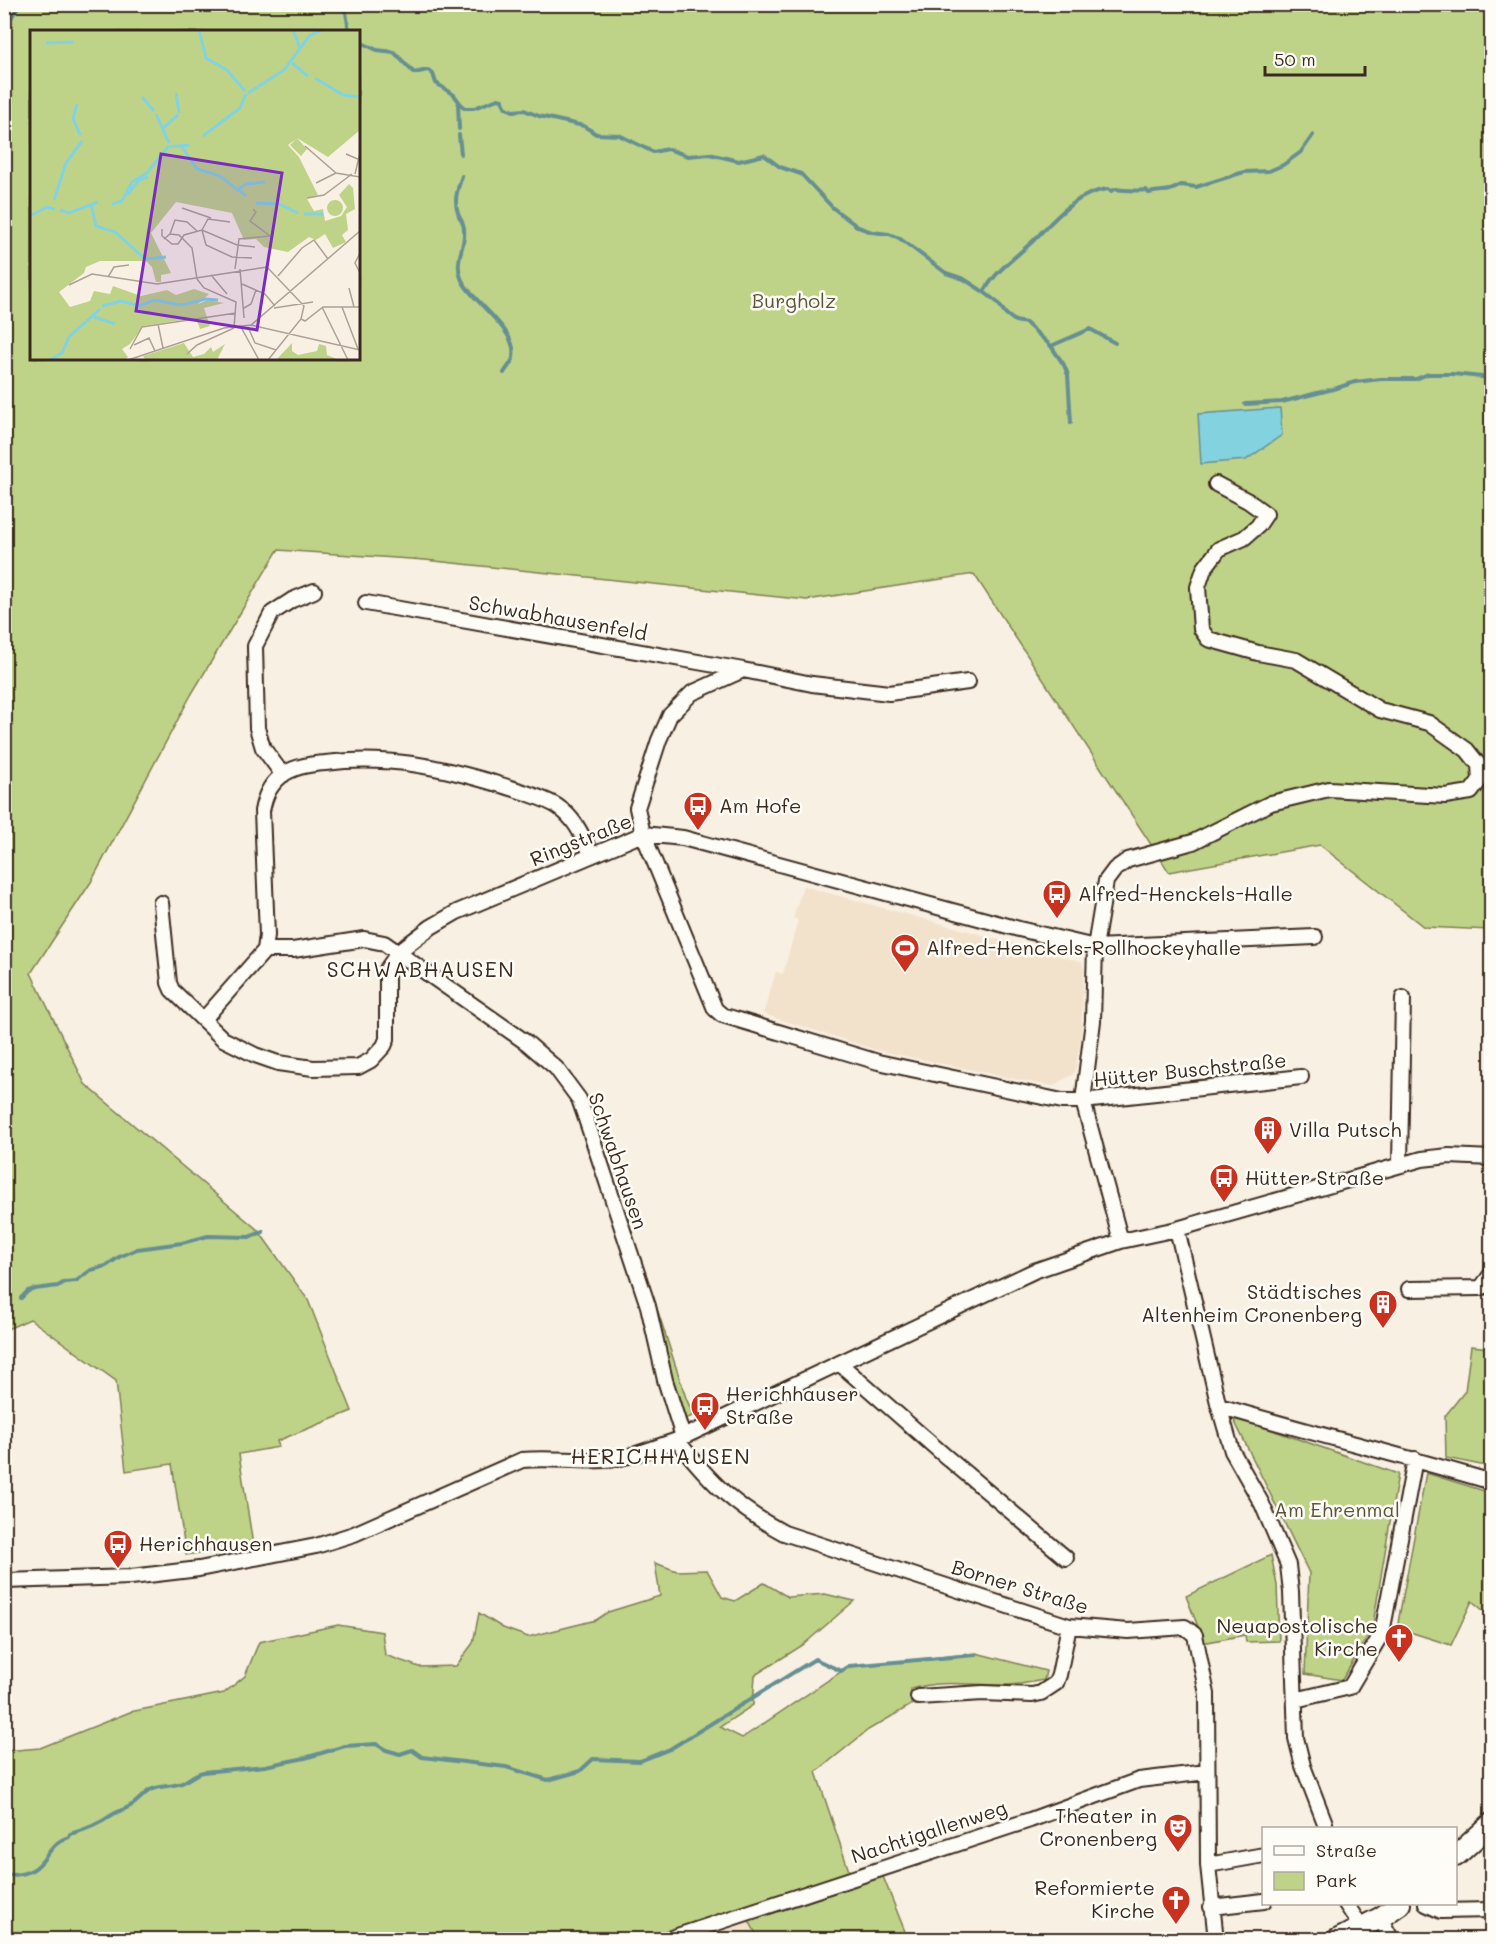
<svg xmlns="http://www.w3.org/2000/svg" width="1496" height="1944" font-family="Mali,sans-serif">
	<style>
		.built { fill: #f2e2cc }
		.green { fill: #bfd388; stroke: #7d7e53; stroke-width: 1.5; fill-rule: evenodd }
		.water { fill: #82d2df; stroke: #668f92; stroke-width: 1.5 }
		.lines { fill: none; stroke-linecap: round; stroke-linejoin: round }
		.stream { stroke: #668f92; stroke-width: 4 }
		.street-casing { stroke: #3b2a1e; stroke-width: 18 }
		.secondary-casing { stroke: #3b2a1e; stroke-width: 24 }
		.street { stroke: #fdfcf7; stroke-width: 14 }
		.secondary { stroke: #fdfcf7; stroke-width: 20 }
		.labels { text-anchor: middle; stroke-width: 5; stroke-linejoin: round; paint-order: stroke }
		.park-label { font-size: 20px; fill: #5c5438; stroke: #fdfcf7 }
		.street-label { font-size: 20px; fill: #3b2a1e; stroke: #fdfcf7 }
		.poi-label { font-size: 20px; fill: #3b2a1e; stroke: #fdfcf7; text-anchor: start }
		.neighbourhood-label { font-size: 21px; letter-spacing: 1.5px; fill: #3b2a1e; stroke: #fdfcf7 }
		.inset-river { fill: none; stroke: #82d2df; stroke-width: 3 }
		.inset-road { fill: none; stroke: #aca194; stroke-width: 1.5 }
		.view { fill: #7b2cbf; fill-opacity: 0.15; stroke: #7b2cbf; stroke-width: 3 }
		.inset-edge { fill: none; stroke: #3b2a1e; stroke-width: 3 }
	</style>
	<rect width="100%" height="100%" fill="#f8f0e3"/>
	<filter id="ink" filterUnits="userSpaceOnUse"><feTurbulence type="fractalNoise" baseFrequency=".0167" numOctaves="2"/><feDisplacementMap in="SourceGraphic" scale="12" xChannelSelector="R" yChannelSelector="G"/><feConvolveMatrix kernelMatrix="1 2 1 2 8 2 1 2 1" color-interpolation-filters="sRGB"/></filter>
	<g filter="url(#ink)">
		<!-- built -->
		<path class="built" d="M803 886 1082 962 1084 969 1081 1036 1075 1073 1053 1086 1034 1083 876 1050 763 1014 776 972 783 974 798 920 793 918Z
			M747 1917 759 1939 679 1940Z"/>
		<!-- green -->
		<path class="green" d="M4 5H1491V930L1424 927 1320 845 1169 872 974 574 807 600 425 560 278 550 191 695 91 882 31 973 85 1084 258 1230 308 1300 352 1411 277 1441 279 1447 239 1454 253 1545 186 1555 172 1464 126 1471 116 1381 30 1319 5 1330ZM32 32H358V358H32Z
			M649 1284 686 1398 692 1412 697 1414 683 1420 645 1285Z
			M1471 1346 1491 1348V1467L1446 1458 1445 1416 1465 1391Z
			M1232 1416 1398 1474 1372 1630 1342 1680 1305 1674 1309 1573Z
			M1426 1473 1491 1493V1617L1472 1601 1451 1645 1397 1628Z
			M1271 1555 1277 1585 1279 1641 1246 1642 1245 1635 1202 1643 1200 1632 1186 1596Z
			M655 1563 677 1571 707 1570 722 1597 735 1601 764 1583 788 1597 825 1594 854 1601 803 1645 755 1675 753 1705 720 1727 742 1738 848 1667 976 1653 1046 1671 1044 1680C1031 1682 1019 1685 1006 1685 975 1686 942 1679 911 1689V1705L868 1730 816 1772 849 1871 651 1939 5 1940V1751L40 1748 130 1712 224 1693 245 1676 259 1642 338 1625 382 1632 385 1655 419 1667 456 1666 473 1643 479 1613 503 1628 528 1637 596 1620 608 1612 660 1596Z
			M882 1874 908 1939H759L747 1917Z"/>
		<!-- water -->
		<path class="water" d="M1280 408 1282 435 1246 460 1201 464 1198 414Z"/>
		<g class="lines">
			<!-- stream -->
			<path class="stream" d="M337 4 346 12 349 32
				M4 29 20 4
				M358 41 377 50 394 52 414 73 428 70 433 74 436 83 454 95 464 108H474L498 99 502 100 506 108 513 111 524 110 539 116 584 126 596 134 619 135 653 152 668 149 688 156 709 154 739 161 764 155 780 167 801 174 833 208 858 227 872 232 889 234 899 238 946 273 964 279 984 292 997 302 1006 314 1015 321 1026 323 1051 346 1090 329 1115 343
				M458 103 459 129
				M459 135 461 154
				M462 176C457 190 453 202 459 216 461 220 464 224 464 229 466 246 454 260 461 278 471 303 523 332 512 361 510 365 506 369 504 373
				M984 292C996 270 1015 258 1033 241 1055 219 1075 193 1108 189L1111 191 1116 189C1119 190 1142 191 1146 190L1149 193C1165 189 1166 194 1181 185L1196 187 1244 172 1269 171 1283 165 1301 152 1313 135
				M1051 346 1064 365 1068 375 1071 423
				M1245 404 1282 402 1337 388 1355 382 1381 379H1416L1428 374H1453L1492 378
				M21 1298 28 1291 35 1289 58 1286 65 1282 76 1281 91 1270 106 1266 119 1257 137 1249 182 1243 208 1236 249 1237 263 1232
				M4 1875C51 1877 40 1846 69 1837L70 1834C85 1830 98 1825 112 1815 118 1811 126 1809 132 1805 138 1801 145 1793 150 1790 160 1785 172 1787 182 1783 190 1779 194 1774 203 1772L265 1766 305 1758 345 1746 376 1744 386 1750 400 1754 412 1750 422 1757 506 1767 548 1780 580 1771 593 1759 640 1761 670 1749 815 1659 841 1671 849 1666 975 1655"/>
			<!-- street casing -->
			<g class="street-casing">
				<path id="street" d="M366 603 743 670
					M968 682 889 693 812 684 743 670 692 693 670 715 659 740 637 808 643 834 715 1009 722 1015 878 1062 1062 1101H1083L1301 1077
					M283 775 263 748 257 728 255 646 272 613 292 600 314 591
					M161 903 169 983 172 990 223 1039 255 1055 278 1063 313 1068 358 1067 371 1060 384 1046 387 1039V969L398 953 406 946 431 927 457 912 643 834 683 838 1019 929 1095 947 1315 937
					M265 950H293L364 939 384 943 527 1043 556 1068 579 1099 586 1119 648 1306 665 1380 683 1437
					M204 1019 265 950 267 935 262 811C265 796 269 786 281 776 292 767 311 764 325 763 388 755 441 767 501 785 520 791 540 796 557 806 575 818 582 835 591 854
					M1400 1164 1403 998
					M1177 1229 1218 1403 1232 1451 1262 1504 1288 1565 1291 1592 1296 1738 1303 1766 1325 1823
					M1121 1241 1083 1101 1093 1021 1095 947 1106 881 1115 869 1128 860 1193 842 1271 803 1329 789 1445 796 1471 792 1480 780 1479 765 1467 750 1429 723 1380 710 1296 660 1258 653 1208 639 1201 629 1198 587 1204 569 1219 549 1244 538 1258 526 1266 514 1248 501 1216 484
					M1409 1289 1481 1288 1492 1273
					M839 1363 944 1455 1066 1558
					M1219 1406C1310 1433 1401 1455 1492 1482
					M677 1440C711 1483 735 1507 784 1533L1069 1626 1128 1631 1185 1627 1195 1635 1207 1694 1208 1865 1216 1940
					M4 1581 131 1577 199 1569 316 1546 354 1534 522 1460C550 1457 577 1462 605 1460 630 1458 654 1448 677 1440L1034 1271 1121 1241 1177 1229 1422 1159 1449 1156 1492 1158
					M918 1697 983 1693 1032 1695 1041 1693 1056 1683 1059 1675 1069 1626
					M1295 1700 1350 1687 1382 1633 1415 1459
					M1208 1865 1264 1855
					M1346 1904 1362 1928
					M1426 1904 1441 1911 1492 1910
					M1211 1907 1264 1901
					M1380 1918 1392 1940
					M665 1940 1030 1820 1139 1780 1207 1772"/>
			</g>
			<!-- secondary casing -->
			<g class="secondary-casing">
				<path id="secondary" d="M1456 1856 1492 1823
					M1337 1940 1380 1918 1400 1904"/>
			</g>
			<!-- street -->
			<use href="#street" class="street"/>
			<!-- secondary -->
			<use href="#secondary" class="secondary"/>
		</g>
	</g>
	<!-- icons -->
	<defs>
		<g id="bus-pin" transform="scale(1.5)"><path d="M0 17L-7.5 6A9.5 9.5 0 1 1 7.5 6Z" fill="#c8321e" stroke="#fdfcf7"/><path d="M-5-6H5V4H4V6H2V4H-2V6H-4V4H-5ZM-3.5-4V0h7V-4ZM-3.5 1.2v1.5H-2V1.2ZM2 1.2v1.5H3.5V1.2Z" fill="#fff"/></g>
		<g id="stadium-pin" transform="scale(1.5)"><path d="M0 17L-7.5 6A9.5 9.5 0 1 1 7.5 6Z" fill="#c8321e" stroke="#fdfcf7"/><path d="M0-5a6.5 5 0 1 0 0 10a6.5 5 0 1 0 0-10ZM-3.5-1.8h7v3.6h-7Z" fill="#fff"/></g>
		<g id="building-pin" transform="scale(1.5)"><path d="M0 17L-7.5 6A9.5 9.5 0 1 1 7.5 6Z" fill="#c8321e" stroke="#fdfcf7"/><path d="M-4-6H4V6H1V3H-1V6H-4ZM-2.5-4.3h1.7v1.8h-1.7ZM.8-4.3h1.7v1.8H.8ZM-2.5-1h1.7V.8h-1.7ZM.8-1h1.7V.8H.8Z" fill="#fff"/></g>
		<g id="church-pin" transform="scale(1.5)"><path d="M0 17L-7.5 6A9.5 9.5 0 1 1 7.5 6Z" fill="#c8321e" stroke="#fdfcf7"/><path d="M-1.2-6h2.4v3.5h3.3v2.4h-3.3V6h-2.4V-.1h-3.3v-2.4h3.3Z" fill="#fff"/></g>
		<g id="theatre-pin" transform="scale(1.5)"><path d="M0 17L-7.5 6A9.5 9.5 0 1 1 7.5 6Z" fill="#c8321e" stroke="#fdfcf7"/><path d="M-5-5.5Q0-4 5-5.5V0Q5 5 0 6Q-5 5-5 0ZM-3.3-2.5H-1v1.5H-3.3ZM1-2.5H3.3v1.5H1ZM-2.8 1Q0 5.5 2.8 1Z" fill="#fff"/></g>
	</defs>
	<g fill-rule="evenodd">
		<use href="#bus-pin" x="698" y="806"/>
		<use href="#bus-pin" x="1057" y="894"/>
		<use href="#stadium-pin" x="905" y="948"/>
		<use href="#building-pin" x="1268" y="1130"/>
		<use href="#bus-pin" x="1224" y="1178"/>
		<use href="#building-pin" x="1383" y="1304"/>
		<use href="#bus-pin" x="705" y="1406"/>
		<use href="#bus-pin" x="118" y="1544"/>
		<use href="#church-pin" x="1399" y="1638"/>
		<use href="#theatre-pin" x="1178" y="1828"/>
		<use href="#church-pin" x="1176" y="1900"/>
	</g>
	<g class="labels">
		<!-- park labels -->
		<g class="park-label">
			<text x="794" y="308">Burgholz</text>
			<text x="1337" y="1517">Am Ehrenmal</text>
		</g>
		<!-- street labels -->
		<g class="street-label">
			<text transform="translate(558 618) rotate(10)" y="7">Schwabhausenfeld</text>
			<text transform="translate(581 840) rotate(-22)" y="7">Ringstraße</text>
			<text transform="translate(1190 1070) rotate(-6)" y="7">Hütter Buschstraße</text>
			<text transform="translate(618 1161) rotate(71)" y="7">Schwabhausen</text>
			<text transform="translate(1020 1587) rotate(17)" y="7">Borner Straße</text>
			<text transform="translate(929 1832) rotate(-18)" y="7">Nachtigallenweg</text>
		</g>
		<!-- poi labels -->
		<g class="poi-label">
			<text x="719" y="813">Am Hofe</text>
			<text x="1078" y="901">Alfred-Henckels-Halle</text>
			<text x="926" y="955">Alfred-Henckels-Rollhockeyhalle</text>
			<text x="1289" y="1137">Villa Putsch</text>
			<text x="1245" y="1185">Hütter Straße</text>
			<text x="1362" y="1299" text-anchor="end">Städtisches<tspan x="1362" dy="23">Altenheim Cronenberg</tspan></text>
			<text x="726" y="1401">Herichhauser<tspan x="726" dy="23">Straße</tspan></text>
			<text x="139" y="1551">Herichhausen</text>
			<text x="1378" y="1633" text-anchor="end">Neuapostolische<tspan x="1378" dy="23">Kirche</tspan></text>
			<text x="1157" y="1823" text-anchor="end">Theater in<tspan x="1157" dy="23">Cronenberg</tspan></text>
			<text x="1155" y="1895" text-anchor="end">Reformierte<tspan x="1155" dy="23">Kirche</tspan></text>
		</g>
		<!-- neighbourhood labels -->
		<g class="neighbourhood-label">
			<text x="421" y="977">SCHWABHAUSEN</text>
			<text x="661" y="1464">HERICHHAUSEN</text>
		</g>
	</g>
	<!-- overview -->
	<g transform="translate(30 30)">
		<rect width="330" height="330" fill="#f8f0e3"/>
		<path d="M0 0H330V100L298 127 267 108 277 119 271 126 260 115 266 109 258 115 269 127 288 165 277 169 284 181 293 179 295 191 311 186 317 177 309 165 319 154 323 158 325 179 316 184 318 200 312 205 316 212 303 218 295 204 286 210 279 207 258 222 234 217 226 209 214 210 202 183 146 172 121 203 141 243 131 245V252H126L122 237 116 231H70L56 237 54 243 29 262 40 277 60 271 64 261 80 264 83 256 111 266 137 260 146 265 164 259 179 264 168 274 178 270 194 273 174 278 180 296 170 299 166 288 113 296 100 314 92 319 98 327 95 330H0ZM297 178a8 8 0 1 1 16 0a8 8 0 1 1-16 0ZM154 313 163 327 174 324 181 317 183 322 195 314 187 330H115L113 326ZM262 313V321L268 325 287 321 289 314 296 316 297 325 309 330H246Z" fill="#bfd388"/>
		<path class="inset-river" d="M169 0 176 28 197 40 215 61M263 0 270 18M16 13 44 12M262 33 278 46M285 48 313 65 330 67M146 63 149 83M218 63 254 40 280 5 292 0M112 67 124 81M47 74 43 88 50 105M126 84 139 113M133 98 148 85M173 106 210 78 216 64M152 117 167 139 190 146 216 166M207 160 216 154 235 152M97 165 109 150 118 147M24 170 36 133 52 111M226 173 249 174 268 183M61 174 66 196 85 202 114 228M82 174 92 171 102 152 117 143 138 117 159 115M30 180 39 183 68 172M274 184H293M0 186 17 177 25 179M116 229 136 227M72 276 91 271 109 276 124 270 152 275 175 269 188 270M64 287 85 294M20 330 32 323 39 307 70 279"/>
		<path class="inset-road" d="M275 116 306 143 330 147M319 125 316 124 330 130M325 144 330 123M286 153 306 143M277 168 294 165 322 144M152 178 181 188M132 199V206L142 214H148L154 205 172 200 207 215 225 217M172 200 176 215 202 227 222 228M172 200 178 189 200 192M140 204 145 190 157 192 167 201M134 209 140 204 149 205 162 218 167 249M330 223 325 233 330 243M205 239 209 209 240 206 220 191 226 182 223 179M210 239 214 288M181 245 197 264M248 246 272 218 284 210 298 229M78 247 84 237 99 235M212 254 235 264 245 276M39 255 62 244 127 254 237 237 274 276 271 289 238 330M319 258 324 277M292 277 318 330M312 277 328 319M214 278 221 274 226 260M244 278 283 272M271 289 275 291 293 277H330M128 294 133 318M221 295 330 320M218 297 225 313 246 320M212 299 229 330M104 315 119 308 125 321M100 319 112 297 206 283M157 324 167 315 204 298 206 272 174 258 167 249M98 330 194 298 221 295 330 201"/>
		<path class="view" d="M131 124 252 143 227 300 106 281Z"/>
		<rect width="330" height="330" class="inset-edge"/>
	</g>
	<!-- margin -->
	<rect width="1496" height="1944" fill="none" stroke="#fdfcf7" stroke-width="24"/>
	<rect x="12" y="12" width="1472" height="1920" fill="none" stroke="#3b2a1e" stroke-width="2" filter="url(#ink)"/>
	<!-- legend -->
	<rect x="1262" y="1827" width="195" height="78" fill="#fdfcf7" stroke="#afa8a0" stroke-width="1.5"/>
	<rect x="1274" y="1846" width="30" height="9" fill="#fdfcf7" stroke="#afa8a0" stroke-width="1.5"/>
	<text x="1316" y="1857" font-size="18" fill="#3b2a1e">Straße</text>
	<rect x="1274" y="1872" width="30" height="18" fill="#bfd388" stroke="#afa8a0" stroke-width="1.5"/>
	<text x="1316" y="1887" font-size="18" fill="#3b2a1e">Park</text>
	<!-- scale -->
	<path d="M1265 66v9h100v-9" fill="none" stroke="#3b2a1e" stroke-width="3"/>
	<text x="1274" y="66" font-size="18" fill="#3b2a1e" stroke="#fdfcf7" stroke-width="4.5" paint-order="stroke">50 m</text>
</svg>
